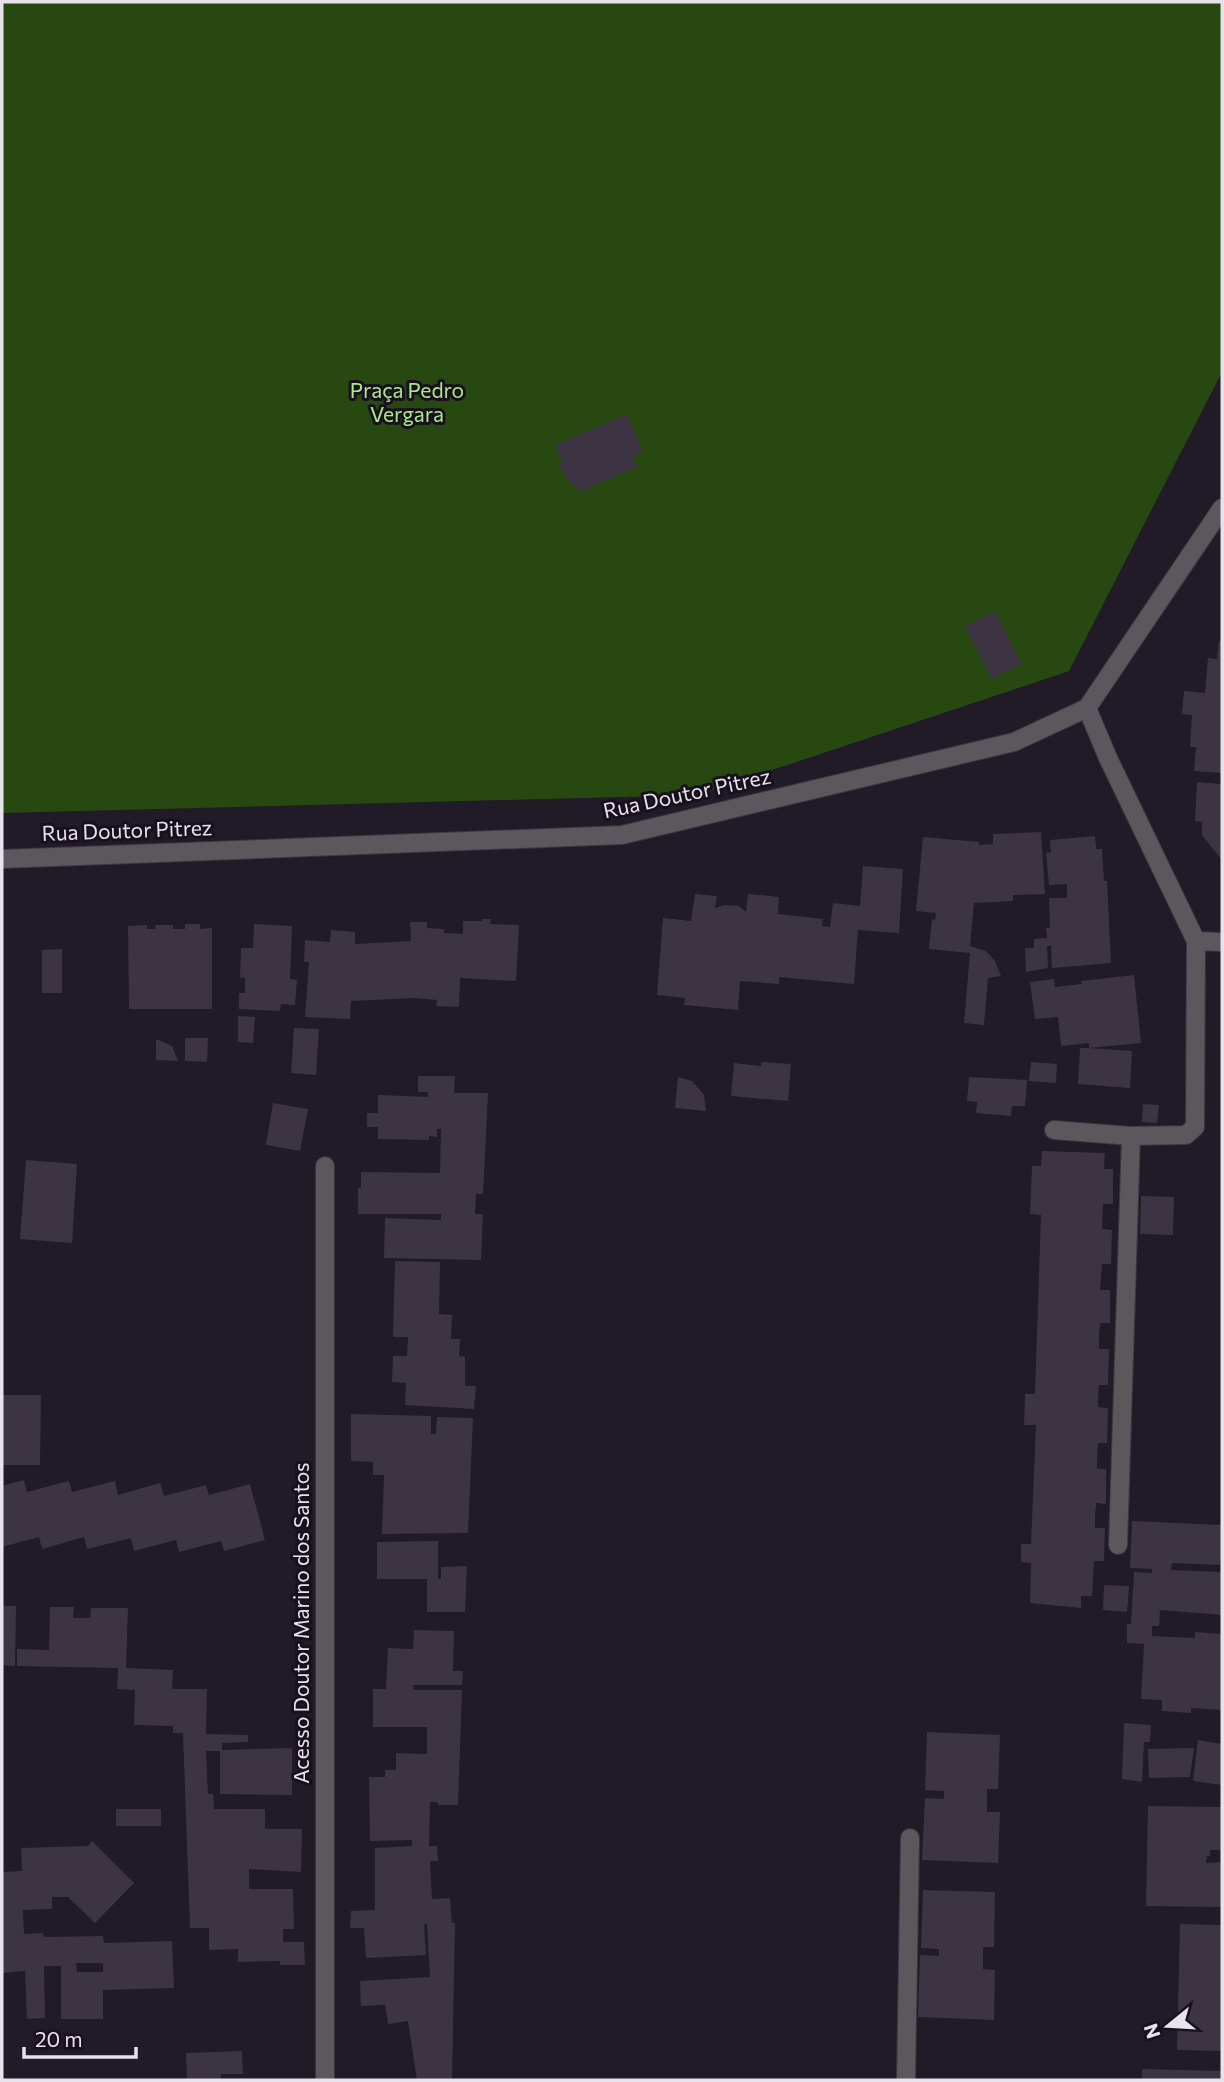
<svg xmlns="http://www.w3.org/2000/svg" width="1224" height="2082" font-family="Commissioner,sans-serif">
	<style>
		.green { fill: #284812 }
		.building { fill: #3c3442; fill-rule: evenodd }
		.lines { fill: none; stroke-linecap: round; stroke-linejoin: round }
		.minor-casing { stroke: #3d3642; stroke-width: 20 }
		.minor { stroke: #5a575d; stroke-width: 18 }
		.labels { text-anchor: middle; stroke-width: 6; stroke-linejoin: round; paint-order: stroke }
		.park-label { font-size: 21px; fill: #ace88b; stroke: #18111d }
		.street-label { font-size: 21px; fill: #e7e2eb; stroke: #18111d }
	</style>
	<rect width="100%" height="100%" fill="#211a27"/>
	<!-- green -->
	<path class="green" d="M2 2H1222V372L1069 671 697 795 2 813Z"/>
	<!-- building -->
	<path class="building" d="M627 414 643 452 633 456 637 467 579 492 576 485 572 486 568 478 566 479 559 464 563 462 555 445Z
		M995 611 1022 664 992 679 965 626Z
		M1219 641 1222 642V773L1194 771 1196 747H1190L1192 715 1182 714 1184 691 1205 693 1208 658 1217 659Z
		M1197 782 1222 784V860L1202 835V822L1195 821Z
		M1041 832 1045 894 1013 895V901L974 903 970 946 986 951 995 961 1001 976 988 978 984 1025 964 1023 970 953 929 949 932 919 935 920 936 913 916 911 923 837 979 842V845L993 844V834Z
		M1095 836 1096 849H1102L1104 881H1107L1111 963 1052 968 1051 946H1047L1048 968 1026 972 1025 948H1034V939L1047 938 1046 928H1050L1049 898H1067V884L1049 885 1046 853 1051 852 1050 840Z
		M863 866 903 869 899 933 858 930 854 984 779 977V984L740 981 738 1010 684 1005 685 998 657 995 663 918 691 921 695 894 717 896 715 908 725 905 739 906 746 912 748 894 779 897 778 914 823 919 822 926 830 927 833 903 860 906Z
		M482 919H491L490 924 519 925 516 981 460 978 459 1007 436 1006 437 1000 414 998 351 1001 350 1019 305 1017 309 962H304L305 940 330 942 331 930 355 932V944L411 941 410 922H427V928L444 929V933L463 934V921H482Z
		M185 924H200V929L212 928V1009H129L128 926 147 925V929H156L155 925H173V929H185Z
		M254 924 292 926 290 979 297 980 295 1005 281 1004 280 1011 239 1009V993H245V978L240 977 241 948H253Z
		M62 949V993H42V950Z
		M1134 975 1141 1043 1089 1048 1132 1051 1130 1088 1078 1084 1080 1048H1089V1043L1061 1046 1058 1017 1035 1019 1030 982 1054 979 1055 987 1082 984 1081 981Z
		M238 1016 255 1017 253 1043 238 1042Z
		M294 1028 319 1029 316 1075 291 1073Z
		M185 1038H208L207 1062 185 1061Z
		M156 1039 172 1046 178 1061 156 1060Z
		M761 1062 791 1064 788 1101 731 1096 734 1063 761 1066Z
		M1031 1062 1057 1064 1056 1083 1029 1081Z
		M418 1076H455L454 1093H488L483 1194H476L475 1214H483L481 1260 384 1258 385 1218 441 1220V1214H358V1188H361V1172L440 1173 441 1129H437V1137L429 1136V1140L378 1139V1127H367V1113H378V1095L428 1097V1092H418Z
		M678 1077 692 1081 704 1095 706 1111 675 1108Z
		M969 1077 1027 1080 1025 1106H1012L1011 1116 976 1113 977 1102 967 1101Z
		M273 1103 308 1109 300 1151 266 1145Z
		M1143 1104 1159 1105 1157 1123 1142 1122Z
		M1042 1151 1105 1153 1104 1169H1113V1204H1103L1102 1229 1112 1230 1111 1264H1102L1100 1290H1110V1323H1100L1099 1336V1349H1109L1108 1385H1099L1098 1397V1407L1108 1408 1107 1443H1098L1097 1457V1469H1106V1504L1096 1503 1095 1516V1528H1105L1104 1561H1094L1092 1596H1081V1608L1030 1603 1031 1563 1021 1562V1544H1031L1036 1425H1024L1025 1394H1035L1037 1334 1041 1215 1030 1214 1032 1166H1041Z
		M26 1160 77 1164 72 1243 20 1239Z
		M1141 1196 1174 1197 1173 1235 1140 1234Z
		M395 1261 440 1262 439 1314 452 1315 451 1339H460L459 1356 465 1357V1386H476L474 1409 405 1405 406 1383 392 1382 393 1356H407L408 1337H393Z
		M2 1395H41L40 1465H2Z
		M351 1414 431 1416V1434H436L437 1417 473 1418 468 1533 382 1534 384 1475H373V1462L351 1461Z
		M24 1480 27 1492 69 1481 72 1492 115 1481 118 1495 160 1483 164 1496 206 1485 209 1495 250 1484 265 1540 224 1551 221 1541 179 1552 176 1540 134 1551 131 1538 87 1549 84 1537 42 1549 39 1537 2 1547V1486Z
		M1132 1521 1222 1525V1562L1220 1561V1565L1172 1563 1171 1570 1222 1572V1615L1160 1610 1159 1626H1152V1636L1195 1638V1632L1222 1634V1710L1191 1708V1713L1162 1711V1700L1141 1699 1144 1644 1127 1643V1624H1131L1134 1572 1152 1573V1569L1130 1568Z
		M438 1541V1579H441V1567L467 1566 465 1612H427V1579H377V1542Z
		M1104 1585 1129 1586 1127 1612 1103 1610Z
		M2 1606H16L15 1666 2 1665Z
		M50 1607H74L73 1618H90L91 1608H128L126 1668 173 1670 172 1689H207L206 1734 248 1735V1742L222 1743V1750L292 1748V1795L220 1794V1751H206L208 1794H213L214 1809H265V1829H302L301 1872 249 1869V1889H293L294 1929H283V1942H304L305 1965H280V1961L238 1962V1949L209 1950V1928H190L183 1733H173V1726L134 1725 135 1690 117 1689 118 1668 17 1666V1649L49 1650Z
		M414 1630 454 1631 453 1671H463L462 1685H413L414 1690H462L458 1805H438V1802H430L429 1846H437L438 1861H430L432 1899 450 1898 452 1923H455L452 2080H417L408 2021 388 2024 385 2005 361 2006 360 1981 430 1977 427 1924H424L426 1955 366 1958 364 1928H350L351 1911 375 1910V1848L412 1846V1840L370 1841 369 1777H385V1770H396V1753L427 1754V1727H373V1689H386L388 1648 413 1649Z
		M1124 1723 1151 1725 1150 1742H1144L1142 1782 1122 1779Z
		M927 1732 1000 1735 998 1789H987V1812H1000L998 1863 922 1860 925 1798 944 1799V1791L925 1790Z
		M1198 1740 1222 1744V1785L1193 1781Z
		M1194 1748 1190 1777 1149 1778 1148 1749Z
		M1148 1806 1222 1807V1850H1210V1856H1207L1206 1863 1222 1862V1907L1146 1906Z
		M116 1809H161V1826H116Z
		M92 1841 134 1883 95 1923 68 1897H52V1909L23 1910 24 1934 43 1933 44 1937 103 1936 104 1943 172 1941 174 1988 103 1990V2019H61V1966H44L45 2018 27 2019 25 1971 2 1973V1872L22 1871 21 1848 88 1846ZM76 1963H103V1972H77Z
		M923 1890 995 1892 994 1947H983V1969L995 1970 994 2020 918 2017 920 1955 939 1956V1949L921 1948Z
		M1180 1924 1222 1925V2051L1177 2050Z
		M242 2051 243 2074H221V2080H187L186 2053Z
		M1142 2069 1222 2071V2080H1142Z"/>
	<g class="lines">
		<!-- minor casing -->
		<g class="minor-casing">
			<path id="minor" d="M1087 708 1108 758 1196 941 1222 942
				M2 859 622 835 1014 742 1087 708 1222 508
				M1054 1130 1131 1136
				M325 1166V2080
				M1118 1545 1131 1136 1186 1135 1195 1127 1196 941
				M906 2080 910 1838"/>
		</g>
		<!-- minor -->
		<use href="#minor" class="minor"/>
	</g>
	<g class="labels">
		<!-- park labels -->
		<g class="park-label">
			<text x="407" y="398">Praça Pedro<tspan x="407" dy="24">Vergara</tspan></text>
		</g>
		<!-- street labels -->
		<g class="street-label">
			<text transform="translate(687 794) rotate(-12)" y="7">Rua Doutor Pitrez</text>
			<text transform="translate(127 831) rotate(-2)" y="7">Rua Doutor Pitrez</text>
			<text transform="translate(302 1623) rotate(-90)" y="7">Acesso Doutor Marino dos Santos</text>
		</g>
	</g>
	<!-- border -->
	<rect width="1224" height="2082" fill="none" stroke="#e7e2eb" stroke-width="7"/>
	<!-- north arrow -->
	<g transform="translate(1168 2026) rotate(252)" stroke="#18111d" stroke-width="5" paint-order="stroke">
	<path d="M0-5L12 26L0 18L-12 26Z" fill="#e7e2eb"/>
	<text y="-10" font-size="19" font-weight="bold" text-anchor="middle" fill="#e7e2eb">N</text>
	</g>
	<!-- scale -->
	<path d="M24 2047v10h112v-10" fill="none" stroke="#e7e2eb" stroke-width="3.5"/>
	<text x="35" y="2047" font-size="21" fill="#e7e2eb" stroke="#18111d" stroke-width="5" paint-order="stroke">20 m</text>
</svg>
